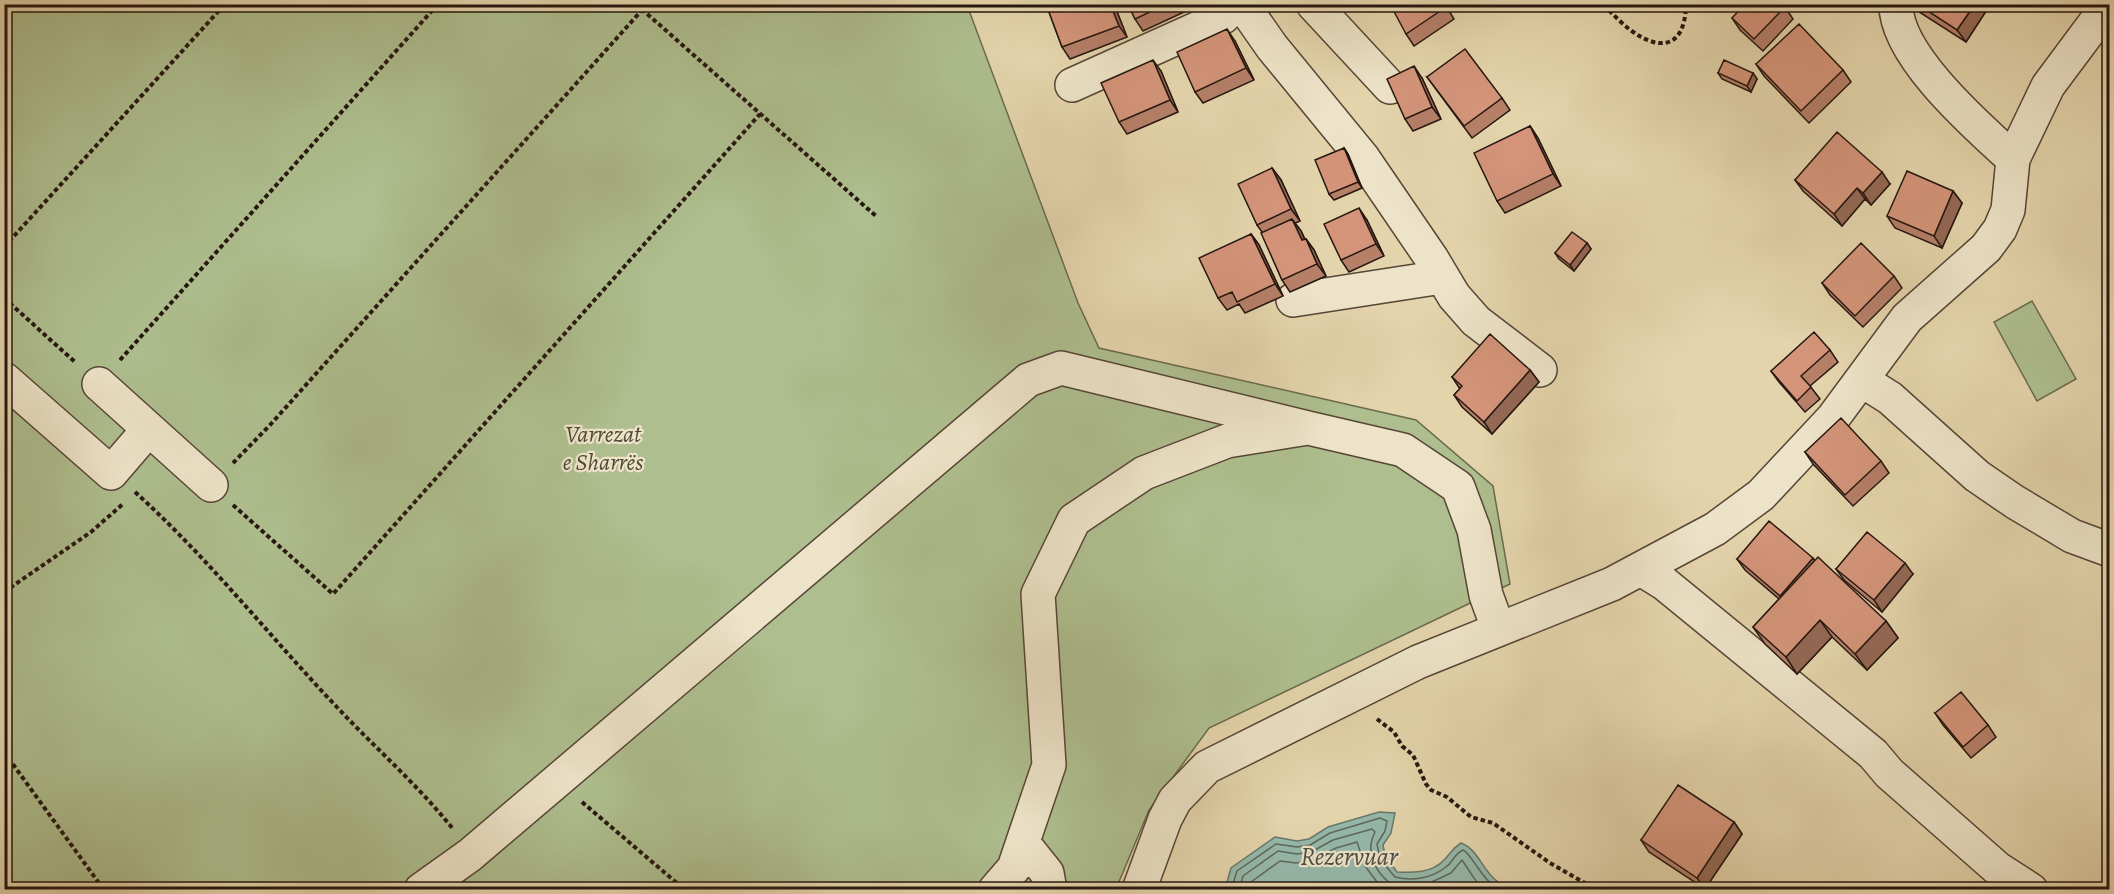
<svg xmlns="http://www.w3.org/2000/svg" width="2114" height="894" font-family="Alegreya,serif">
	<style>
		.green { fill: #aebe8e; stroke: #6a6a4f; stroke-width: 1.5 }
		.water { fill: #95b8aa; stroke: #69786c; stroke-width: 1.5 }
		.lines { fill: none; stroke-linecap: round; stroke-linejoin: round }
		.shore { stroke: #5e685d; stroke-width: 1.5 }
		.minor-casing { stroke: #564637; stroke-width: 36 }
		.path { stroke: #261710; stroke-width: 4; stroke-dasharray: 4.5 3; stroke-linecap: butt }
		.minor { stroke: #ede3c8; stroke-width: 33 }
		.wall { fill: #b57f68; stroke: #261710; stroke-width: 1.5 }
		.shaded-wall { fill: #946855; stroke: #261710; stroke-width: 1.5 }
		.building { fill: #d39479; stroke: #261710; stroke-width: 1.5 }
		.labels { text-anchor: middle; stroke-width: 4.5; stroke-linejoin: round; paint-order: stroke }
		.park-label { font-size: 24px; font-style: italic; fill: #4f4936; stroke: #ede3c8 }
		.water-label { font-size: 26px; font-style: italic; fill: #4d4f46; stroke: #ede3c8 }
	</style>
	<rect width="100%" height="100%" fill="#e4d4ab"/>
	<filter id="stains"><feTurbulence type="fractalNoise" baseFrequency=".00333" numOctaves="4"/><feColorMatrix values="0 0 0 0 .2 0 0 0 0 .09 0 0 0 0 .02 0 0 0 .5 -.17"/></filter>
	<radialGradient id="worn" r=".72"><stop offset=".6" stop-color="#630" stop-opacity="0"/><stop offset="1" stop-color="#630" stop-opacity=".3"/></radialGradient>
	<!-- green -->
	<path class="green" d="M5 5H967L1078 303 1099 348 1416 420 1493 486 1510 584 1209 728 1149 810 1116 889H5V397L95 442 5 361Z
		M2032 301 2076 379 2037 401 1994 322Z"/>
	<!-- water -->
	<path class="water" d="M1379 812 1395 813 1391 833 1383 845 1385 856 1397 872C1413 873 1432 873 1444 860 1450 854 1453 848 1461 843 1478 849 1482 870 1497 881 1507 889 1518 884 1529 889H1225L1231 868 1275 837 1297 841 1309 839 1328 827Z"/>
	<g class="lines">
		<!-- shore -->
		<path class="shore" d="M1231 890 1237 871 1276 844 1297 847 1310 845 1330 833 1380 818 1387 821 1385 831 1377 844 1380 859 1395 877C1412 881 1431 879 1446 867 1453 862 1454 854 1463 850 1472 854 1481 879 1499 890
			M1239 890 1243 876 1278 851 1297 854 1311 852 1333 840 1372 829 1375 832C1365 851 1374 871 1391 884L1423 886 1451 873 1462 860 1476 881 1486 890
			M1248 890 1251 882 1280 861 1296 863 1312 861 1336 848 1357 842 1365 866 1383 890"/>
		<!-- minor casing -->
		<g class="minor-casing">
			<path id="minor" d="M1242 4 1272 47 1363 158 1432 259 1454 296 1476 321 1540 370
				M1313 4 1390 87
				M1896 4C1895 55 1977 126 2013 159
				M1072 85 1223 17 1236 4
				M1293 300 1442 277
				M4 379 111 473 148 430
				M1863 381 1890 398 1977 476 2015 502 2072 536 2110 550
				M99 384 211 485
				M1641 569 1665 584 1873 754 1889 773 1997 868 2031 890
				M1023 843 1047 873 1050 890
				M421 890 470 855 1028 380 1061 368 1308 428
				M995 890 1014 868 1049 765 1038 594 1074 520 1144 473 1227 441 1308 428 1403 450 1458 487 1474 530 1486 595 1498 628
				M1139 890 1165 819 1175 800 1207 767 1418 662 1612 584 1715 529 1761 495 1833 418 1907 318 1986 248 2000 229 2008 210 2013 159 2048 86 2109 4"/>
		</g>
		<!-- path -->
		<path class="path" d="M636 4 877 217
			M1605 4C1609 12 1615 16 1621 22 1650 49 1685 57 1686 4
			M4 247 225 4
			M4 298 75 362
			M120 360 438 4
			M233 463 270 425 642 10 651 4
			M135 492C207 557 267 633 333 703 373 746 417 784 453 829
			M233 505 333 594 760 114
			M4 592 91 532 124 503
			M1377 719 1394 732 1402 746 1413 755 1426 784 1431 790 1447 797 1471 817 1493 823 1550 863 1597 890
			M4 752 104 890
			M582 802 685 890"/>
		<!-- minor -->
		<use href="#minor" class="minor"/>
	</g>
	<!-- wall -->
	<path class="wall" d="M1046 4H1114L1127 37 1070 59 1062 47Z
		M1128 4H1194L1195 7 1143 31 1135 19Z
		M1445 4 1454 19 1414 46 1406 34Z
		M1912 4H1990V5L1966 42 1916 10Z
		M1785 7 1793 19 1763 51 1740 30 1732 18Z
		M1235 41 1254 80 1203 103 1195 92Z
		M1756 64 1843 70 1851 82 1809 123 1764 76Z
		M1161 71 1178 112 1127 134 1119 122Z
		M1718 73H1753L1757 79 1751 92 1722 79Z
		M1427 77 1502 98 1510 110 1472 138Z
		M1422 78 1441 119 1413 131 1405 119Z
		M1530 126 1538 138 1561 186 1505 213 1497 201Z
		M1344 148 1348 154 1362 188 1334 200 1329 194Z
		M1272 168 1281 180 1300 221 1295 223 1301 231 1305 239H1306L1314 250 1326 276 1290 292 1282 280 1262 232 1257 225Z
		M1795 180 1890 184 1871 205 1865 199 1842 226 1803 191Z
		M1953 191 1962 203 1942 248 1895 228 1887 216Z
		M1367 220 1384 256 1349 272 1341 260Z
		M1251 234 1259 245 1283 296 1245 313 1239 304 1227 310 1218 298Z
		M1587 243 1591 249 1574 271 1559 259 1555 253Z
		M1894 276 1902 288 1863 327 1830 295 1822 283Z
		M1830 350 1838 362 1810 386 1820 399 1805 412 1779 382 1771 371Z
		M1530 370 1539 382 1492 434 1462 407 1454 395 1460 389 1452 377Z
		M1805 452 1881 461 1889 473 1853 506 1813 464Z
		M1737 559 1815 561 1886 621 1898 638 1867 670 1832 637 1797 674 1765 644 1753 627 1779 599 1745 570Z
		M1836 569 1913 574 1882 612 1844 580Z
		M1935 713 1988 725 1996 737 1971 758 1943 725Z
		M1734 822 1742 834 1705 889 1649 852 1641 840Z"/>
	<!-- shaded-wall -->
	<path class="shaded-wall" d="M1110 4H1114L1127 37 1119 26Z
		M1975 4 1990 5 1966 42 1957 30Z
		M1227 29 1235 41 1254 80 1246 68Z
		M1153 60 1161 71 1178 112 1170 100Z
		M1414 66 1422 78 1441 119 1432 107Z
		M1753 73 1757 79 1751 92 1747 86Z
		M1530 126 1538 138 1561 186 1553 174Z
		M1344 148 1348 154 1362 188 1358 182Z
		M1272 168 1281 180 1300 221 1291 209Z
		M1882 172 1890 184 1871 205 1863 193Z
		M1857 188 1865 199 1842 226 1834 214Z
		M1953 191 1962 203 1942 248 1934 236Z
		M1359 208 1367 220 1384 256 1376 244Z
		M1292 219 1301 231 1310 252 1302 240Z
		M1251 234 1259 245 1283 296 1275 284Z
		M1306 239 1314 250 1326 276 1317 264Z
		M1587 243 1591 249 1574 271 1570 265Z
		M1530 370 1539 382 1492 434 1484 422Z
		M1813 558 1821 570 1788 608 1780 596Z
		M1905 563 1913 574 1882 612 1874 600Z
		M1820 620 1832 637 1797 674 1786 657Z
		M1886 621 1898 638 1867 670 1855 654Z
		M1734 822 1742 834 1705 889 1697 878Z"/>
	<!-- building -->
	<path class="building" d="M1046 4H1110L1119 26 1062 47Z
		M1128 4H1167L1135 19Z
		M1390 4H1444L1446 7 1406 34Z
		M1745 4H1782L1785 7 1754 39 1732 18Z
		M1917 4H1975L1957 30Z
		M1799 24 1843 70 1801 111 1756 64Z
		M1227 29 1246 68 1195 92 1177 52Z
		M1465 49 1502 98 1464 126 1427 77Z
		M1153 60 1170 100 1119 122 1101 83Z
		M1724 60 1753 73 1747 86 1718 73Z
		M1414 66 1432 107 1405 119 1387 79Z
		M1530 126 1553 174 1497 201 1474 153Z
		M1837 132 1882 172 1863 193 1857 188 1834 214 1795 180Z
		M1344 148 1358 182 1329 194 1315 160Z
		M1272 168 1291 209 1257 225 1238 184Z
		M1907 171 1953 191 1934 236 1887 216Z
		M1359 208 1376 244 1341 260 1324 224Z
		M1292 219 1302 240 1306 239 1317 264 1282 280 1261 233Z
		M1572 232 1587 243 1570 265 1555 253Z
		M1251 234 1275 284 1237 302 1232 292 1218 298 1199 258Z
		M1861 243 1894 276 1855 316 1822 283Z
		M1814 332 1830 350 1801 376 1811 387 1797 401 1771 371Z
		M1490 334 1530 370 1484 422 1454 395 1462 386 1452 377Z
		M1841 418 1881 461 1845 495 1805 452Z
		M1769 521 1813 558 1780 596 1737 559Z
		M1867 532 1905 563 1874 600 1836 569Z
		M1818 557 1886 621 1855 654 1820 620 1786 657 1753 627Z
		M1961 692 1988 725 1963 747 1935 713Z
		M1678 785 1734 822 1697 878 1641 840Z"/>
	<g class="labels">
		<!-- park labels -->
		<g class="park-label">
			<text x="603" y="442">Varrezat<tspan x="603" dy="28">e Sharrës</tspan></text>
		</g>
		<!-- water labels -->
		<g class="water-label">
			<text x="1349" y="865">Rezervuar</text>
		</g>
	</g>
	<!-- margin -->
	<rect width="2114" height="894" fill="none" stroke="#e4d4ab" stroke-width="24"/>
	<rect x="6" y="6" width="2102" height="882" fill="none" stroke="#261710" stroke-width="3"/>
	<rect x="12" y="12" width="2090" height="870" fill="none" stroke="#261710" stroke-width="1.5"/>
	<rect width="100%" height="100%" filter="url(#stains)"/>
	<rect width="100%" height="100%" fill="url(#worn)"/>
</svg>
